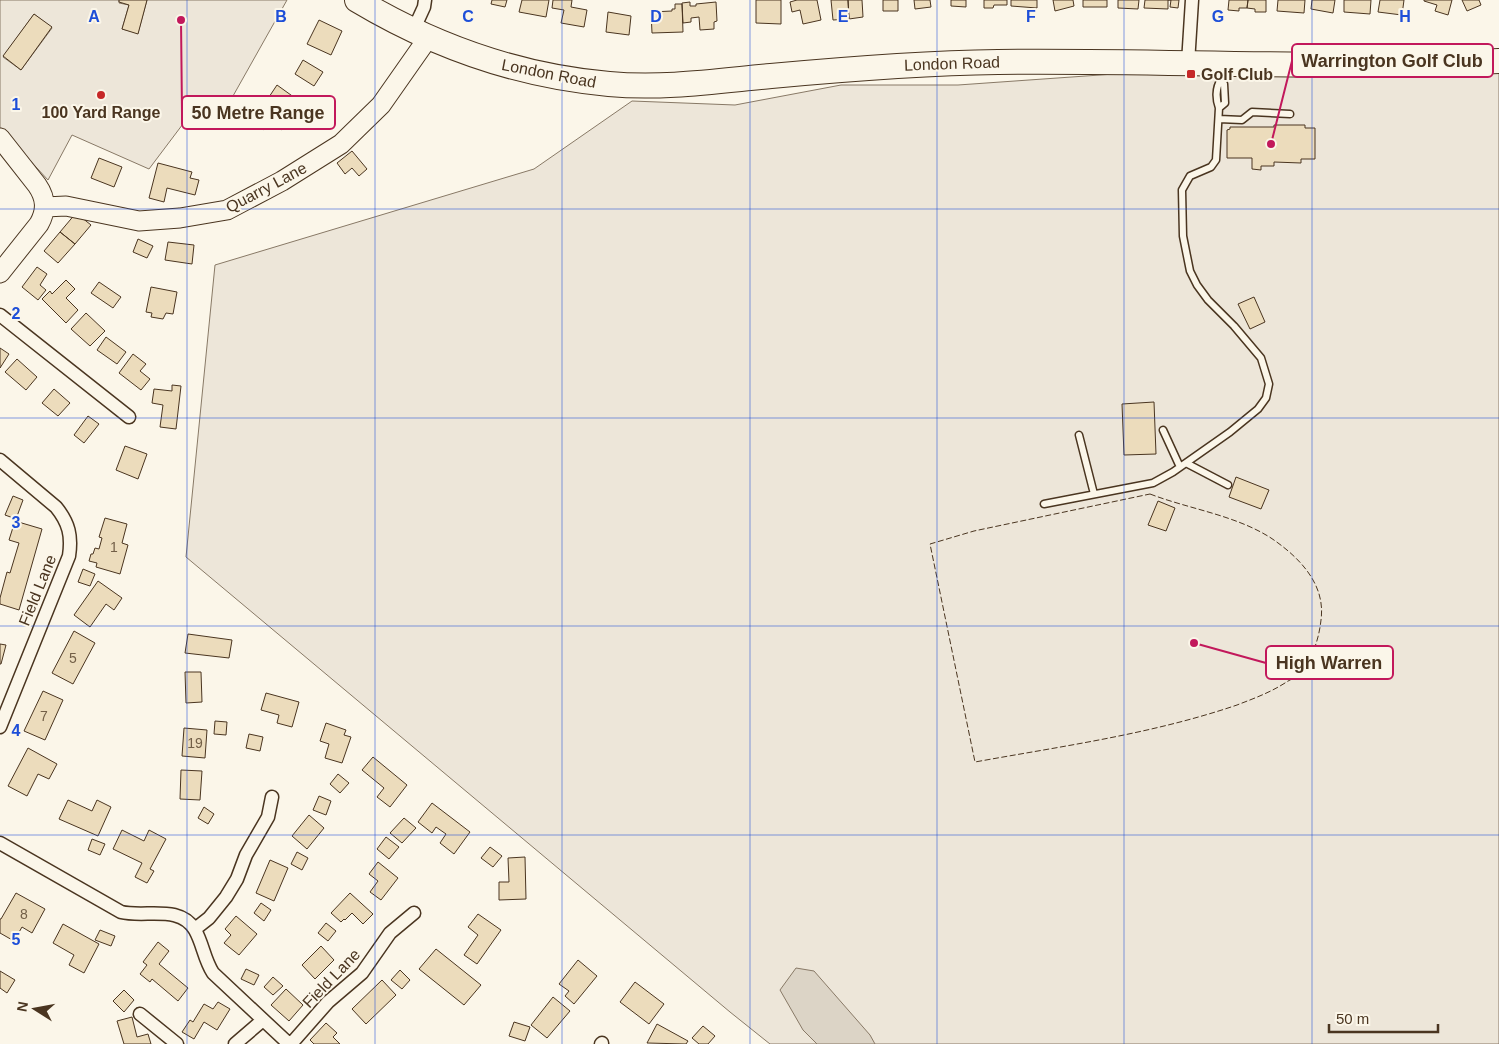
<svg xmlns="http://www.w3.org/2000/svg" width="1499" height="1044" font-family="Helvetica,sans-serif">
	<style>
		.green { fill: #ede6d9; stroke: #887966; fill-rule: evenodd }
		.water { fill: #dcd4c6; stroke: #887966 }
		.building { fill: #ecdcbc; stroke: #4a3520 }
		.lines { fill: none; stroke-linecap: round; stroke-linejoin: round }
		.lane-casing { stroke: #4a3520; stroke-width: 9 }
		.street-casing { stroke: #4a3520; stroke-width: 15 }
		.secondary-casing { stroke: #4a3520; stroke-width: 21 }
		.highway-casing { stroke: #4a3520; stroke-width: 26 }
		.lane { stroke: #fbf6e9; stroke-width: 6 }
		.street { stroke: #fbf6e9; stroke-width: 12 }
		.secondary { stroke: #fbf6e9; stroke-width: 19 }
		.highway { stroke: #fbf6e9; stroke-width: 24 }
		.fence { stroke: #4a3520; stroke-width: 1; stroke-dasharray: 6 2.5; stroke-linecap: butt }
		.grid { fill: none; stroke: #1d4ed8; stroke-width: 1; stroke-opacity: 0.55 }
		.poi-dot { fill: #c62828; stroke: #fbf6e9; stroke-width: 2 }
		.labels { text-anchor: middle; stroke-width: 4; stroke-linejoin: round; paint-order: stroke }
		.number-label { font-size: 14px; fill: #725f47 }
		.street-label { font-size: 16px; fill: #4a3520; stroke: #fbf6e9 }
		.poi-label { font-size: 16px; font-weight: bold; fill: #4a3520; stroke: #fbf6e9; text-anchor: start }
		.grid-label { font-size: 16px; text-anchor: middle; font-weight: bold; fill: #1d4ed8; stroke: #fbf6e9; stroke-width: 4; stroke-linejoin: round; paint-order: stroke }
		.leader { fill: none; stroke: #c2185b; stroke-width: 2 }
		.callout-dot { fill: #c2185b; stroke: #fbf6e9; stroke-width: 2 }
		.callout { fill: #fbf6e9; stroke: #c2185b; stroke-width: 2 }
		.callout-label { font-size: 18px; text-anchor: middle; font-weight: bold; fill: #4a3520 }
	</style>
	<rect width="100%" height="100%" fill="#fbf6e9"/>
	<!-- green -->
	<path class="green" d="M0 0H119V3L129 5 122 29 138 33 147 0H287L224 112 198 104 149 169 72 135 48 180 0 128ZM34 14 52 28 21 70 3 57Z
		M1499 58V1044H770L730 1012 186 557 215 265 534 169 632 101 735 105 841 85H958L1242 65Z"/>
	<!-- water -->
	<path class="water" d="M796 968 814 971 870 1035 875 1044H817L803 1030 780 990Z"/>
	<!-- building -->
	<path class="building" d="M119 0H147L138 34 122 29 129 5 119 2Z
		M492 0H507L505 7 491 4Z
		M522 0H549L546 17 519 12Z
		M553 0H572L571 7 587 10 584 27 561 23 564 10 552 8Z
		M756 0H781V24L756 23Z
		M797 0H817L821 20 803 24 800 10 792 12 790 2Z
		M831 0H848L849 19 833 20Z
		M848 0H862L863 17 849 19Z
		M883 0H898V11H883Z
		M914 0H930L931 7 915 9Z
		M951 0H966V7L951 6Z
		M984 0H1007V5H994L993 8H984Z
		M1011 0H1037V8L1011 6Z
		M1053 0H1073L1074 6 1055 11Z
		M1083 0H1107V7H1083Z
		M1118 0H1139L1138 9 1118 8Z
		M1145 0H1179L1178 8 1170 7 1171 0H1168V9L1144 8Z
		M1229 0H1248L1247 8H1239V11L1228 10Z
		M1248 0H1266V12H1255V9L1247 8Z
		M1278 0H1305L1304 13 1277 11Z
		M1312 0H1335L1333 13 1311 9Z
		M1344 0H1371L1370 14 1344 12Z
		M1380 0H1404L1402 15 1378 12Z
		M1424 0H1452L1448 15 1435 11 1437 5 1424 1Z
		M1462 0H1479L1481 5 1467 11Z
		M690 2V6H696V4L716 2 717 21 714 22V29L700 30 699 17 691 18V22L683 23 682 3Z
		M675 4H682L683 32 652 33 651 12 672 11V9H675Z
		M608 12 631 16 629 35 606 32Z
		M34 14 52 27 21 70 3 56Z
		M319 20 342 31 331 55 307 44Z
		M303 60 323 72 314 86 295 74Z
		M277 85 309 108 299 121 292 116 282 130 271 121 264 130 255 122 272 99 269 97Z
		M1274 125H1305V128H1315V159H1301V163L1274 162V166H1261V170L1252 169V158H1227V130L1230 129V127H1274Z
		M352 151 367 169 359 176 352 168 345 174 337 163Z
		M99 158 122 167 114 187 91 178Z
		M158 163 192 172 190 178 199 180 195 195 167 188 164 202 149 198Z
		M76 213 91 225 75 244 60 232Z
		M60 232 75 244 58 263 44 251Z
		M138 239 153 246 147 258 133 252Z
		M168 242 194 245 192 264 165 260Z
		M37 267 47 274 40 285 46 290 38 300 22 287Z
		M66 280 75 289 66 298 78 310 66 323 42 299 50 291 52 294Z
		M99 282 121 297 113 308 91 293Z
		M151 287 177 292 173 314 166 313 163 319 151 317 152 313 146 312Z
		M1254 297 1265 322 1250 329 1238 304Z
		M86 313 105 331 90 346 71 329Z
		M106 337 126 352 117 364 97 350Z
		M0 348 9 354 0 368Z
		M133 354 146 364 140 371 150 379 141 390 119 373Z
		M17 359 37 377 26 390 5 372Z
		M172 385 181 386 176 429 160 427 163 405 152 403 154 389 172 391Z
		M54 389 70 403 58 416 42 403Z
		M1154 402 1156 454 1124 455 1122 404Z
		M88 416 99 424 84 443 74 435Z
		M125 446 147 454 138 479 116 470Z
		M1236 477 1269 490 1261 509 1229 497Z
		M13 496 23 500 16 519 5 515Z
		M1158 501 1175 508 1166 531 1148 525Z
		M105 518 127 524 122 543 128 545 120 574 96 567 97 563 89 561 91 554H93L95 548 99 549 102 538 99 537Z
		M15 521 42 529 19 610 0 604V598L7 572 10 573 19 543 9 540Z
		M83 569 95 574 90 586 78 582Z
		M98 581 122 598 114 610 106 604 90 627 74 615Z
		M74 631 95 643 73 684 52 673Z
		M188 634 232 640 229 658 185 653Z
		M0 644 6 645 1 664H0Z
		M185 672H201L202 702 186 703Z
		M43 691 63 700 45 740 24 731Z
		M266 693 299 702 292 727 277 723 279 715 261 710Z
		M215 721 227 722 226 735 214 734Z
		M326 723 346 730 344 735 351 737 342 763 325 758 329 744 320 741Z
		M184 728 207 730 205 758 182 756Z
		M249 734 263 737 260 751 246 748Z
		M28 748 57 764 49 779 38 774 27 796 8 786Z
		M373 757 407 785 390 807 377 797 384 788 362 770Z
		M181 770 202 771 200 800 180 799Z
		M338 774 349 783 340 793 330 784Z
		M319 796 331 801 326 815 313 810Z
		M68 800 92 811 97 800 111 807 98 836 59 819Z
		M432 803 470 832 454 854 440 843 446 834 436 827 432 833 418 822Z
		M204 807 214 814 208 824 198 818Z
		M309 815 324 828 307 849 292 836Z
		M404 818 416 828 402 843 390 833Z
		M122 830 144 841 149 830 166 839 150 869 154 871 147 883 135 877 142 863 113 849Z
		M386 837 399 847 389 859 377 849Z
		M92 839 105 844 100 855 88 850Z
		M490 847 502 856 493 867 481 858Z
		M297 852 308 858 302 870 291 864Z
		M525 857 526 899 499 900V882H509L508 858Z
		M270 860 288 868 274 901 256 893Z
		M378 862 398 878 381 900 370 892 378 881 369 874Z
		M16 893 45 909 32 933 22 927 14 941 0 933V919H1Z
		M350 893 373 914 363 924 352 913 345 920 344 919 341 922 331 913Z
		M261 903 271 910 264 921 254 913Z
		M478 914 501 930 477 964 464 955 478 935 468 927Z
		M236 916 257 934 239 955 224 943 231 935 225 929Z
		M326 923 336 931 328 941 318 933Z
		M63 924 99 944 84 973 69 965 74 955 53 943Z
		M100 930 115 936 111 946 95 940Z
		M158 942 169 951 159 964 188 988 178 1001 152 979 150 982 140 974 147 965 143 962Z
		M321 946 334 960 315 979 302 965Z
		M436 949 481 985 464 1005 419 969Z
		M578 960 597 976 574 1004 565 996 569 991 559 984Z
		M246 969 259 975 254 985 241 979Z
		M400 970 410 980 402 989 391 980Z
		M0 971 15 980 7 993 0 988Z
		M273 977 283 986 273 995 264 987Z
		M382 980 396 995 366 1024 352 1009Z
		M635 982 664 1004 649 1024 620 1002Z
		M286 989 303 1005 289 1021 271 1005Z
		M124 990 134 1000 124 1012 113 1001Z
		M553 997 570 1011 547 1038 531 1025Z
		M218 1002 230 1009 217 1030 204 1022 194 1039 182 1032 190 1020 193 1022 204 1004 213 1009Z
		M132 1017 137 1037 148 1034 151 1044H124L117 1021Z
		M514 1022 530 1027 525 1041 509 1036Z
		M326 1023 337 1033 333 1037 340 1044H314L310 1040Z
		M657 1024 688 1041 686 1044 647 1043Z
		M703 1026 715 1036 708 1044H699L692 1038Z"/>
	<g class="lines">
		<!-- lane casing -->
		<g class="lane-casing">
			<path id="lane" d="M1219 108 1225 103 1224 84 1221 80
				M1219 119 1242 120 1252 112 1290 114
				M1163 430 1180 467
				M1079 435 1094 494
				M1186 463 1228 485
				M1044 504 1153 483 1173 472 1230 432 1258 409 1266 398 1269 384 1261 358 1234 326 1208 300 1197 285 1190 271 1183 236 1182 190 1190 176 1211 167 1216 160 1219 108C1216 100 1215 88 1221 80L1220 68"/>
		</g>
		<!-- street casing -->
		<g class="street-casing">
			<path id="street" d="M413 31 424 7 425 0
				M1188 63 1192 0
				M0 315 129 417
				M0 460 56 507C69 523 72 536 69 556L0 727
				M0 843 121 912C145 918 180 904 195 930 203 944 204 959 213 973L289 1044
				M195 929 209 918 226 897 237 879 246 855 268 817 272 797
				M140 1014 177 1044
				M235 1044 263 1020
				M291 1044 328 1002 362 973 390 933 414 913
				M601 1044 602 1043"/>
		</g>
		<!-- secondary casing -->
		<g class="secondary-casing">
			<path id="secondary" d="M0 138 37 185C46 198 47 210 39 224L0 273
				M45 207 66 206 139 221 180 218 227 210 282 181 341 144 381 105 428 38"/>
		</g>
		<!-- highway casing -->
		<g class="highway-casing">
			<path id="highway" d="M357 0C434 46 518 76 609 84 663 89 717 81 771 76 847 69 922 63 998 62 1165 60 1332 70 1499 61"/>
		</g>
		<!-- lane -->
		<use href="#lane" class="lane"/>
		<!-- street -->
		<use href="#street" class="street"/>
		<!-- secondary -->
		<use href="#secondary" class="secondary"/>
		<!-- highway -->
		<use href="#highway" class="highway"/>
		<!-- fence -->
		<path class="fence" d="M1150 494C1189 509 1235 515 1271 538 1299 557 1326 584 1321 620 1319 639 1312 661 1298 675 1295 678 1289 680 1285 683 1269 693 1255 698 1237 705 1152 734 1063 746 975 762L930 544 974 531Z"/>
	</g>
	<!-- grid -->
	<path class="grid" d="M187 0V1044M375 0V1044M562 0V1044M750 0V1044M937 0V1044M1124 0V1044M1312 0V1044M0 209H1499M0 418H1499M0 626H1499M0 835H1499"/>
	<!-- markers -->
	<g class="poi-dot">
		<rect x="1186" y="69" width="10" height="10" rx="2.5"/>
		<circle cx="101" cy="95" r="5"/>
	</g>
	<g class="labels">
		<!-- number labels -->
		<g class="number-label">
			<text x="114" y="552">1</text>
			<text x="73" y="663">5</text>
			<text x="44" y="721">7</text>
			<text x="195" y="748">19</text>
			<text x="24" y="919">8</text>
		</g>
		<!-- street labels -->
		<g class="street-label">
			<text transform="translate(952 63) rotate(-2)" y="6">London Road</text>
			<text transform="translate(549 73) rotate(11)" y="6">London Road</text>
			<text transform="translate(266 187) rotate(-28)" y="6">Quarry Lane</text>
			<text transform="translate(37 590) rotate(-68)" y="6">Field Lane</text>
			<text transform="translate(331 978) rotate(-46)" y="6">Field Lane</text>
		</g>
		<!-- poi labels -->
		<g class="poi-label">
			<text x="1201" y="80">Golf Club</text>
			<text x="101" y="118" text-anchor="middle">100 Yard Range</text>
		</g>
	</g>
	<g class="grid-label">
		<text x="94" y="22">A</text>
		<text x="281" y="22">B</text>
		<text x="468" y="22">C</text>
		<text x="656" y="22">D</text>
		<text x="843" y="22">E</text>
		<text x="1031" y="22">F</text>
		<text x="1218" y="22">G</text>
		<text x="1405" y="22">H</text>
		<text x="16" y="110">1</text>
		<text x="16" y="319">2</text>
		<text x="16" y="528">3</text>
		<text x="16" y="736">4</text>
		<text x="16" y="945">5</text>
	</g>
	<!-- callouts -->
	<path class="leader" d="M1271 144L1292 61M181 20L182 113M1194 643L1266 663"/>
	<g class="callout-dot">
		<circle cx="1271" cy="144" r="5"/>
		<circle cx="181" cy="20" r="5"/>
		<circle cx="1194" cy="643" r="5"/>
	</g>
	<g class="callout">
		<rect x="1292" y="44" width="201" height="33" rx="5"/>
		<rect x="182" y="96" width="153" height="33" rx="5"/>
		<rect x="1266" y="646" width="127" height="33" rx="5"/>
	</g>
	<g class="callout-label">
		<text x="1392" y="67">Warrington Golf Club</text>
		<text x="258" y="119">50 Metre Range</text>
		<text x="1329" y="669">High Warren</text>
	</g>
	<!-- north arrow -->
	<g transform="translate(35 1009) rotate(281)" stroke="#fbf6e9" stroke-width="4" paint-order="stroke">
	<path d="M0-4L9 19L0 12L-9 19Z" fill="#4a3520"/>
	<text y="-8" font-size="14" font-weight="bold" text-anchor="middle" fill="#4a3520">N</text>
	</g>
	<!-- scale -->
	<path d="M1329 1024v8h109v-8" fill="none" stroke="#4a3520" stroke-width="2.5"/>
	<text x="1336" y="1024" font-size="15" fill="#4a3520" stroke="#fbf6e9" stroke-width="4" paint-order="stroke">50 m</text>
</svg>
